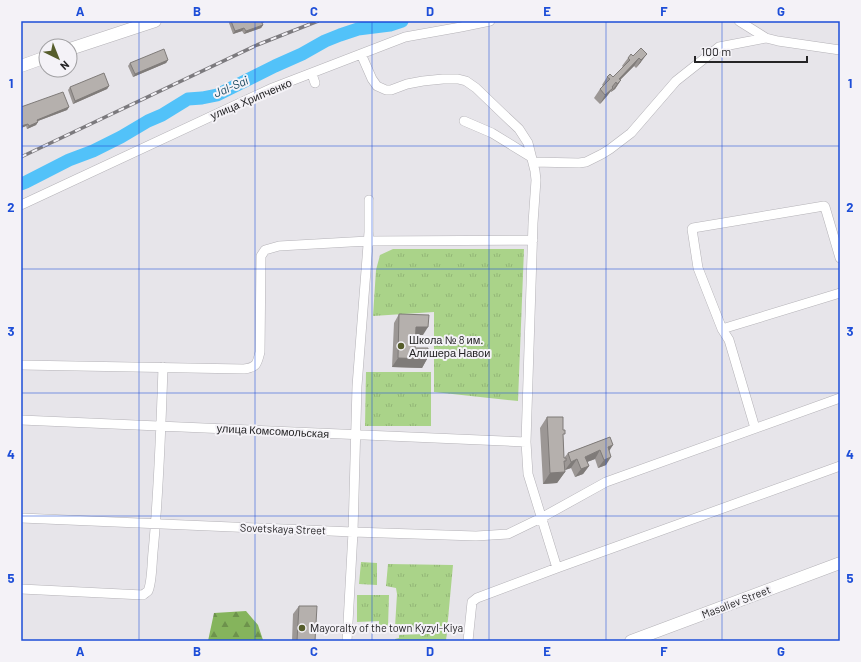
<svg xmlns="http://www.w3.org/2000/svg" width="861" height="662" font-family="Barlow,sans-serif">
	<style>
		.grass { fill: url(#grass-tufts) }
		.forest { fill: url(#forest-firs) }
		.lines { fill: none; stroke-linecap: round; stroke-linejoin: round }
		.river { stroke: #52c2f9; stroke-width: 13 }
		.street-casing { stroke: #b4b2b7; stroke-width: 10 }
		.secondary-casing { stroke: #b4b2b7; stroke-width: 13 }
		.street { stroke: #fff; stroke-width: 9 }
		.secondary { stroke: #fff; stroke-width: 12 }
		.rail-casing { stroke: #7c7a7e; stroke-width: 3.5 }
		.rail { stroke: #f4f2f7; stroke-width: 2; stroke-dasharray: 6; stroke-linecap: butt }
		.wall { fill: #9c9795 }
		.shaded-wall { fill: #7f7b79 }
		.building { fill: #b5b0ad; stroke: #7f7b79 }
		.grid { fill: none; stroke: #1d4ed8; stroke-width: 1; stroke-opacity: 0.55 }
		.poi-dot { fill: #565d2b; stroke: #f4f2f7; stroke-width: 1.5 }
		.labels { text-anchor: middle; stroke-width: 4; stroke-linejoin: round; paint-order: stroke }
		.street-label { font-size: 11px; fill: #252426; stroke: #f4f2f7 }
		.poi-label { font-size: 11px; fill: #252426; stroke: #f4f2f7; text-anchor: start }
		.water-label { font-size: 12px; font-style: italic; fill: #19485f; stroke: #f4f2f7 }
		.neatline { fill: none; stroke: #1d4ed8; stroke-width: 1.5 }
		.grid-label { font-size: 13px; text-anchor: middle; font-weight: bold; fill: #1d4ed8 }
	</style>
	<defs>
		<pattern id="grass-tufts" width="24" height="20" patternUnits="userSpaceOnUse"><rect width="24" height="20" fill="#aad389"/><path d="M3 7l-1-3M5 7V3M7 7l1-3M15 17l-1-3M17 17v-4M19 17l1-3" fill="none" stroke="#92b576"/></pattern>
		<pattern id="forest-firs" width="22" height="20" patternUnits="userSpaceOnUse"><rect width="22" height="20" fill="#85b45c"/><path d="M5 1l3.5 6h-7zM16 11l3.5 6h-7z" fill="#6d924c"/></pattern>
	</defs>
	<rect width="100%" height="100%" fill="#e7e5ea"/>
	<!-- grass -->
	<path class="grass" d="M393 249H524L518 401 434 392V312L373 316 376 270 380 255Z
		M366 372H431V426H365Z
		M361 562 377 563V585L359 584Z
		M388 564 453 565 446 641H395V639L399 638V635L425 634V631L399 630V627H395L397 594 396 588 386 586Z
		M357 595H389L388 627 379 628V621L357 622Z"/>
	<!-- forest -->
	<path class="forest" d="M246 611 258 625 263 640 277 641H208L214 613Z"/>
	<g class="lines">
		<!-- river -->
		<path class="river" d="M21 184 26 182 69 160 93 151 121 137 148 121 162 115 188 99 202 98 217 95 275 66 302 54 325 41 340 35 358 29 390 25 402 21"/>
		<!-- street casing -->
		<g class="street-casing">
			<path id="street" d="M739 21 766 38
				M361 54 372 79 377 86 386 90H391L407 84 423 81 443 79H458L466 81 476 88 502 113 519 129 528 143 535 171 536 180 533 223 526 442 528 474 557 568
				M312 74 315 83
				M464 121 492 133 531 157
				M533 162 579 163 586 162 602 154 610 149 631 133 676 81 719 47 766 38 778 41 840 50
				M21 205 270 89 405 37 461 27 490 21
				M722 329 840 293
				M21 365 244 369C257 367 257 364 260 352L261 256 265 250 279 246 368 241 533 240
				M21 420 526 442
				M755 428 729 340 722 329 698 268 692 229 693 228 824 206 825 207 840 258
				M21 518 353 532 476 536 508 534 541 518 606 482 840 398
				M21 589 143 595C145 593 146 593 148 591 152 583 152 561 153 552 159 490 161 429 163 367
				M347 641 353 532 357 386 369 232V200
				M468 641 472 602 477 598 557 568 840 466"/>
		</g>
		<!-- secondary casing -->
		<g class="secondary-casing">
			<path id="secondary" d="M70 49 155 21
				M21 66 46 57
				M631 641 840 563"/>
		</g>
		<!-- street -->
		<use href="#street" class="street"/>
		<!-- secondary -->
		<use href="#secondary" class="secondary"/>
		<!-- rail casing -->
		<g class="rail-casing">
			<path id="rail" d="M21 157 257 45 318 21"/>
		</g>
		<!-- rail -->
		<use href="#rail" class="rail"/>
	</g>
	<!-- wall -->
	<path class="wall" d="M230 21H267L262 23 263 25 261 28 244 34 242 31 233 34 229 23Z
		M641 48V62L636 68 634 66 620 80H621L615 89 611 92V91L607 96 600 104 594 98 600 89 603 86 602 85 607 77H613L623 67 622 66 628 58 633 56Z
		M168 60 166 63 133 77 128 66 130 63Z
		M109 86 107 89 73 104 68 90 70 87Z
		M21 107H69L67 110 38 121 36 125 27 129 26 126 21 128Z
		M399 314 423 335H416L415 348 427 359 422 368 392 367 394 323Z
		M547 417 563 437 564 458 568 453 610 437 609 451 606 465 598 468 595 459 587 462 589 466 583 474 575 477 571 468 565 470 564 468 565 472 557 483 543 484 540 428Z
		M299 606 315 641H292L293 614Z"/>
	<!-- shaded-wall -->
	<path class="shaded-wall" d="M262 21H267L259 24Z
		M263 25 261 28 244 34 246 31Z
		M244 28 242 31 233 34 235 31Z
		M647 54 641 62 636 68 641 60Z
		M639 58 634 66 617 83 619 79Z
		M168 60 166 63 133 77 135 74Z
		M621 80 615 89 611 92 617 84Z
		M109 86 107 89 73 104 75 101Z
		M613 88 607 96 600 104 605 95Z
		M69 107 67 110 35 122 37 120Z
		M38 122 36 125 27 129 29 126Z
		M28 124 26 126 21 128V126Z
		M416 327H428L423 335H410Z
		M398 358 427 359 422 368 392 367Z
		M613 445 608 453 602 456 608 447Z
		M600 450 595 459 579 465 585 457Z
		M611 457 606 465 598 468 604 460Z
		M577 459 571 468 565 470 571 462Z
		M589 466 583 474 575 477 581 469Z
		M565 472 557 483 543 484 550 473Z"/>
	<!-- building -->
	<path class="building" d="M231 21H262H261L263 25 246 31 244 28 235 31Z
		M641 48 647 54 641 60 639 58 619 79 621 80 617 84 616 82 612 87 613 88 605 95 600 89 610 79 607 77 610 74 613 77 630 60 628 58 631 54 633 56Z
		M164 49 168 60 135 74 130 63Z
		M104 73 109 86 75 101 70 87Z
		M63 92 69 107 37 120 38 122 29 126 28 124 21 126V107Z
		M399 314 429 315 428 327H416L415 348H428L427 359 398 358Z
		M547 417H563V430H565V434H563L564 458H566V461H564L565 472 550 473Z
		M610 437 613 445 608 447 611 457 604 460 600 450 585 457 589 466 581 469 577 459 571 462 568 453Z
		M299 606H317L315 641H297Z"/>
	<!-- grid -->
	<path class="grid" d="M139 21V641M255 21V641M372 21V641M489 21V641M606 21V641M722 21V641M21 146H840M21 269H840M21 393H840M21 516H840"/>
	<!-- markers -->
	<g class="poi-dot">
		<circle cx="401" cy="346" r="4"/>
		<circle cx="302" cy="628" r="4"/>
	</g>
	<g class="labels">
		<!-- street labels -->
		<g class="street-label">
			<text transform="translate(251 99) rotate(-23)" y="4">улица Хрипченко</text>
			<text transform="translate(273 431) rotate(3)" y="4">улица Комсомольская</text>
			<text transform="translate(283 529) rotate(2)" y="4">Sovetskaya Street</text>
			<text transform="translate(736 602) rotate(-21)" y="4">Masaliev Street</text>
		</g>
		<!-- poi labels -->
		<g class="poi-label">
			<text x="409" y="344">Школа № 8 им.<tspan x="409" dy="13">Алишера Навои</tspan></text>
			<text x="310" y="632">Мayoralty of the town Kyzyl-Kiya</text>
		</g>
		<!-- water labels -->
		<g class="water-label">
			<text transform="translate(231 87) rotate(-23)" y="4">Jal-Sai</text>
		</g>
	</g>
	<!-- border -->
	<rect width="861" height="662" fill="none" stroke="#f4f2f7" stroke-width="44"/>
	<!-- north arrow -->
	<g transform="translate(58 58) rotate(137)"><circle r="19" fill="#f4f2f7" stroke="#a1a0a3"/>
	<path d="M0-3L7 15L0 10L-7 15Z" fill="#565d2b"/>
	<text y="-6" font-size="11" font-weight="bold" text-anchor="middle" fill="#252426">N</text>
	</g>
	<!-- scale -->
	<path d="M695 56v6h112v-6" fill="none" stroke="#252426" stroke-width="2"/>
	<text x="701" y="56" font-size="12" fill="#252426" stroke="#f4f2f7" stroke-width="3" paint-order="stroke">100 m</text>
	<rect x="22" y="22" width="817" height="618" class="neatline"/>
	<g class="grid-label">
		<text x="80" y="16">A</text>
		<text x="197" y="16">B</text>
		<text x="314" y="16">C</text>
		<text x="430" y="16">D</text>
		<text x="547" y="16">E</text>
		<text x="664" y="16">F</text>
		<text x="781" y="16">G</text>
		<text x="11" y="88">1</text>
		<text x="850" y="88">1</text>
		<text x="11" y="212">2</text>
		<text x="850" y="212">2</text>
		<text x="11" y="336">3</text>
		<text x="850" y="336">3</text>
		<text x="11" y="459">4</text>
		<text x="850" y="459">4</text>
		<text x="11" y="583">5</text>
		<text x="850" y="583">5</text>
		<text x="80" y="656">A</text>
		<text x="197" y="656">B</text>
		<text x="314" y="656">C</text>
		<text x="430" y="656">D</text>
		<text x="547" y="656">E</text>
		<text x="664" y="656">F</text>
		<text x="781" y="656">G</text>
	</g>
</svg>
